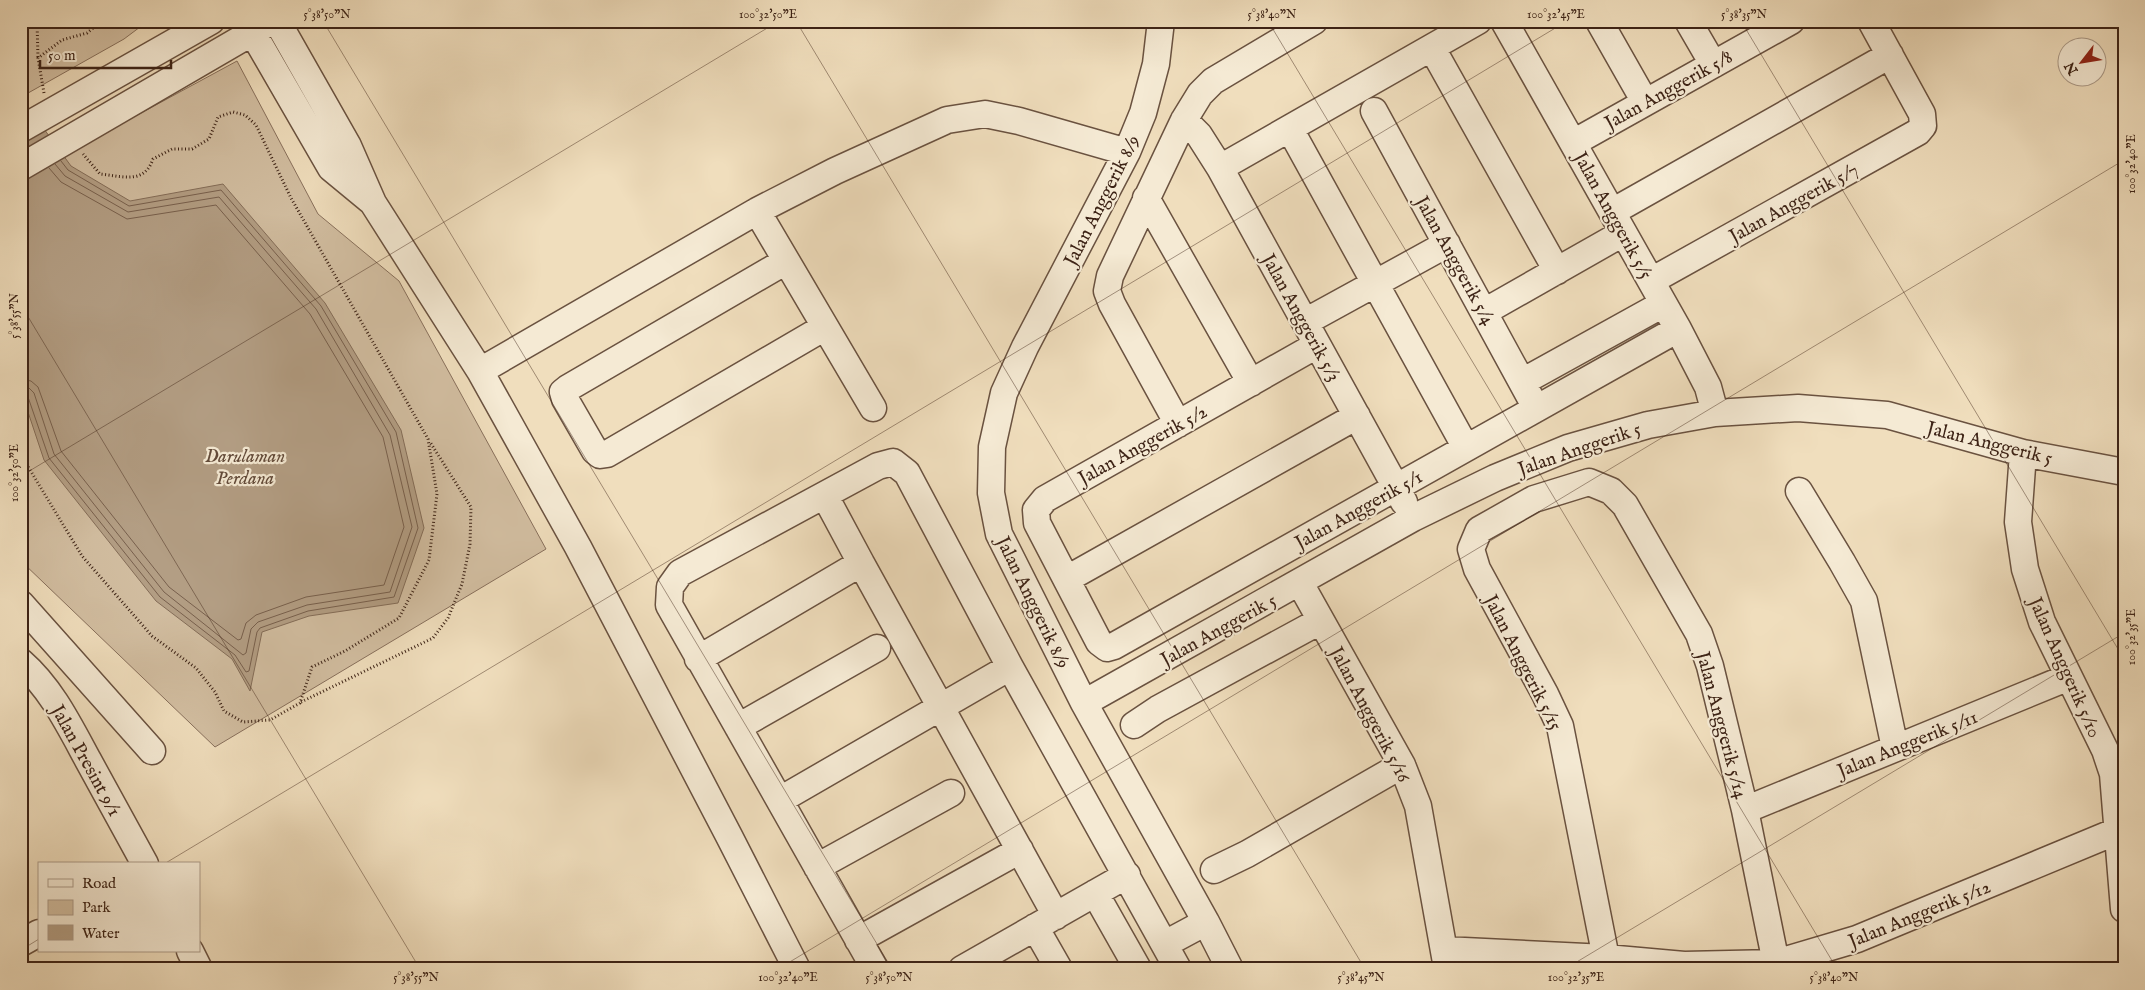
<svg xmlns="http://www.w3.org/2000/svg" width="2145" height="990" font-family="'IM FELL English',serif">
	<style>
		.green { fill: #d2bea1; stroke: #88705c }
		.water { fill: #b39e84; stroke: #846d58 }
		.lines { fill: none; stroke-linecap: round; stroke-linejoin: round }
		.shore { stroke: #78604d; stroke-width: 1 }
		.minor-casing { stroke: #6a5240; stroke-width: 29 }
		.path { stroke: #3d2316; stroke-width: 3; stroke-dasharray: 1 2.5; stroke-linecap: butt }
		.minor { stroke: #f5ead4; stroke-width: 26 }
		.ticks { fill: none; stroke: #3d2316; stroke-width: 1; stroke-opacity: 0.45 }
		.labels { text-anchor: middle; stroke-width: 4.5; stroke-linejoin: round; paint-order: stroke }
		.street-label { font-size: 19px; fill: #3d2316; stroke: #f5ead4 }
		.park-label { font-size: 19px; font-style: italic; fill: #624a39; stroke: #f5ead4 }
		.neatline { fill: none; stroke: #3d2316; stroke-width: 2 }
		.ticks-label { font-size: 12px; text-anchor: middle; fill: #3d2316 }
	</style>
	<rect width="100%" height="100%" fill="#f0debd"/>
	<filter id="stains"><feTurbulence type="fractalNoise" baseFrequency=".004" numOctaves="4"/><feColorMatrix values="0 0 0 0 .2 0 0 0 0 .09 0 0 0 0 .02 0 0 0 .5 -.17"/></filter>
	<radialGradient id="worn" r=".72"><stop offset=".6" stop-color="#630" stop-opacity="0"/><stop offset="1" stop-color="#630" stop-opacity=".3"/></radialGradient>
	<!-- green -->
	<path class="green" d="M21 21H148L124 39 21 97Z
		M237 61 318 214 399 281 546 549 215 747 21 561V178Z"/>
	<!-- water -->
	<path class="water" d="M21 90 28 107 71 166 130 201 223 184 325 303 401 430 424 528 398 603 309 616 262 632 250 691 232 659 156 601 44 460 21 391Z"/>
	<g class="lines">
		<!-- shore -->
		<path class="shore" d="M21 379 31 381 38 387 61 451 169 587 238 640 241 639 246 623 256 615 306 597 384 585 404 527 383 437 310 314 216 205 127 219 61 182 49 168
			M21 386 29 388 34 393 54 454 164 592 243 655 246 653 251 629 258 622 307 605 390 592 412 527 390 435 316 309 219 197 128 212 65 176 55 164
			M21 393 28 397 49 458 160 597 235 655 246 672 249 671 257 632 260 628 308 611 394 597 418 528 396 432 321 306 221 190 129 206 68 170 61 161"/>
		<!-- minor casing -->
		<g class="minor-casing">
			<path id="minor" d="M246 21 331 168 371 201
				M277 21 348 146 373 203 480 371 578 547 729 836 797 969
				M1161 21 1156 64 1143 113 1127 152 1025 347 1004 393 992 447 991 493 999 534 1084 703 1206 922 1230 969
				M1504 21 1678 329 1708 387 1715 413
				M1599 21 1645 102
				M1688 21 1713 64
				M1432 48 1557 271
				M1374 111 1536 408
				M1184 120 1199 135 1220 168 1404 502
				M21 129 211 21
				M1290 129 1466 448
				M1573 143 1791 21
				M21 167 272 21
				M1220 168 1478 21
				M1146 198 1251 383
				M757 211 873 408
				M1612 212 1890 55
				M786 261 568 388 563 392 565 399 595 451 600 455 607 454 825 327
				M1651 281 1918 132 1923 126 1922 114 1871 21
				M1484 312 1623 233
				M1305 322 1447 244
				M1317 345 1045 499 1036 510 1037 523 1099 642 1107 648 1114 646 1678 329
				M480 371 757 211 835 171 947 120 985 114 1019 121 1127 152
				M1522 382 1663 304
				M1178 424 1112 304 1107 291 1110 276 1184 120 1200 94 1213 81 1314 21
				M2023 453 2018 522 2025 569 2042 622 2105 750 2113 774 2124 909
				M1799 491 1842 562 1864 601 1895 748
				M825 496 861 563
				M1067 579 1357 416
				M1300 583 1402 765 1418 806 1447 968
				M21 604 152 751
				M698 659 861 563 1056 916
				M21 662C51 688 69 725 88 760 107 794 126 829 145 864
				M1084 703 1413 518 1495 478 1568 448 1648 425 1715 413 1798 408 1887 415 2023 453 2124 472
				M1134 725 1158 709 1320 621
				M738 727 877 648
				M780 800 1010 667
				M1745 810 2069 677
				M817 867 951 793
				M1214 870 1247 854 1402 765
				M1095 893 1138 969
				M1035 927 1059 969
				M858 940 1020 850
				M21 943 39 933
				M1165 944 1206 922
				M1444 950 1606 958 1684 965 1776 963 1857 939 2117 831
				M190 951 199 969
				M1606 958 1560 726 1545 694 1477 569 1471 549 1479 530 1534 499 1589 482 1611 491 1625 505 1699 634 1710 666 1745 810 1776 963
				M875 969 669 605 670 587 680 573 878 466 893 462 907 473 1010 667 1178 969
				M962 969 1127 875"/>
		</g>
		<!-- path -->
		<path class="path" d="M37 21 38 58
			M44 93 38 58 62 40 87 33 102 21
			M21 455 82 556 152 636 196 668 215 692 224 711 243 722 270 720 300 703 312 667 345 651 399 618 429 560 437 494 428 439 291 198 256 125 245 115 233 112 218 117 209 139 192 149H172L153 159C144 185 122 176 100 174L83 154
			M301 702 433 638 448 618 462 584 470 544 471 507 430 442"/>
		<!-- minor -->
		<use href="#minor" class="minor"/>
	</g>
	<!-- ticks -->
	<path class="ticks" d="M323 21 892 969M796 21 1365 969M1268 21 1837 969M1741 21 2124 659M21 305 420 969M21 476 779 21M164 864 1567 21M21 950 39 939M778 969 2124 160M1565 969 2124 633"/>
	<g class="labels">
		<!-- street labels -->
		<g class="street-label">
			<text transform="translate(1668 89) rotate(-29)" y="7">Jalan Anggerik 5/8</text>
			<text transform="translate(1101 200) rotate(-63)" y="7">Jalan Anggerik 8/9</text>
			<text transform="translate(1793 202) rotate(-29)" y="7">Jalan Anggerik 5/7</text>
			<text transform="translate(1614 215) rotate(61)" y="7">Jalan Anggerik 5/5</text>
			<text transform="translate(1456 260) rotate(61)" y="7">Jalan Anggerik 5/4</text>
			<text transform="translate(1302 317) rotate(61)" y="7">Jalan Anggerik 5/3</text>
			<text transform="translate(1990 442) rotate(14)" y="7">Jalan Anggerik 5</text>
			<text transform="translate(1142 444) rotate(-29)" y="7">Jalan Anggerik 5/2</text>
			<text transform="translate(1579 448) rotate(-19)" y="7">Jalan Anggerik 5</text>
			<text transform="translate(1358 509) rotate(-29)" y="7">Jalan Anggerik 5/1</text>
			<text transform="translate(1034 602) rotate(64)" y="7">Jalan Anggerik 8/9</text>
			<text transform="translate(1218 629) rotate(-29)" y="7">Jalan Anggerik 5</text>
			<text transform="translate(1524 662) rotate(63)" y="7">Jalan Anggerik 5/15</text>
			<text transform="translate(2066 667) rotate(66)" y="7">Jalan Anggerik 5/10</text>
			<text transform="translate(1371 714) rotate(62)" y="7">Jalan Anggerik 5/16</text>
			<text transform="translate(1723 725) rotate(75)" y="7">Jalan Anggerik 5/14</text>
			<text transform="translate(1907 743) rotate(-22)" y="7">Jalan Anggerik 5/11</text>
			<text transform="translate(87 760) rotate(61)" y="7">Jalan Presint 9/1</text>
			<text transform="translate(1919 913) rotate(-22)" y="7">Jalan Anggerik 5/12</text>
		</g>
		<!-- park labels -->
		<g class="park-label">
			<text x="245" y="462">Darulaman<tspan x="245" dy="22">Perdana</tspan></text>
		</g>
	</g>
	<!-- margin -->
	<rect width="2145" height="990" fill="none" stroke="#f0debd" stroke-width="55"/>
	<!-- legend -->
	<rect x="38" y="862" width="162" height="90" fill="#f5ead4" stroke="#ab9a88"/>
	<rect x="48" y="879" width="25" height="8" fill="#f5ead4" stroke="#ab9a88"/>
	<text x="82" y="888" font-size="15" fill="#3d2316">Road</text>
	<rect x="48" y="900" width="25" height="15" fill="#d2bea1" stroke="#ab9a88"/>
	<text x="82" y="912" font-size="15" fill="#3d2316">Park</text>
	<rect x="48" y="925" width="25" height="15" fill="#b39e84" stroke="#ab9a88"/>
	<text x="82" y="938" font-size="15" fill="#3d2316">Water</text>
	<!-- north arrow -->
	<g transform="translate(2082 62) rotate(239)"><circle r="24" fill="#f5ead4" stroke="#ab9a88"/>
	<path d="M0-4L9 19L0 12L-9 19Z" fill="#8f2418"/>
	<text y="-8" font-size="14" font-weight="bold" text-anchor="middle" fill="#3d2316">N</text>
	</g>
	<!-- scale -->
	<path d="M40 60v8h131v-8" fill="none" stroke="#3d2316" stroke-width="2.5"/>
	<text x="48" y="60" font-size="15" fill="#3d2316" stroke="#f5ead4" stroke-width="4" paint-order="stroke">50 m</text>
	<rect x="28" y="28" width="2090" height="934" class="neatline"/>
	<g class="ticks-label">
		<text x="327" y="18">5°38'50"N</text>
		<text x="768" y="18">100°32'50"E</text>
		<text x="1272" y="18">5°38'40"N</text>
		<text x="1556" y="18">100°32'45"E</text>
		<text x="1744" y="18">5°38'35"N</text>
		<text transform="translate(2131 164) rotate(-90)" y="4">100°32'40"E</text>
		<text transform="translate(14 316) rotate(-90)" y="4">5°38'55"N</text>
		<text transform="translate(14 473) rotate(-90)" y="4">100°32'50"E</text>
		<text transform="translate(2131 637) rotate(-90)" y="4">100°32'35"E</text>
		<text x="416" y="981">5°38'55"N</text>
		<text x="788" y="981">100°32'40"E</text>
		<text x="889" y="981">5°38'50"N</text>
		<text x="1361" y="981">5°38'45"N</text>
		<text x="1576" y="981">100°32'35"E</text>
		<text x="1834" y="981">5°38'40"N</text>
	</g>
	<rect width="100%" height="100%" filter="url(#stains)"/>
	<rect width="100%" height="100%" fill="url(#worn)"/>
</svg>
